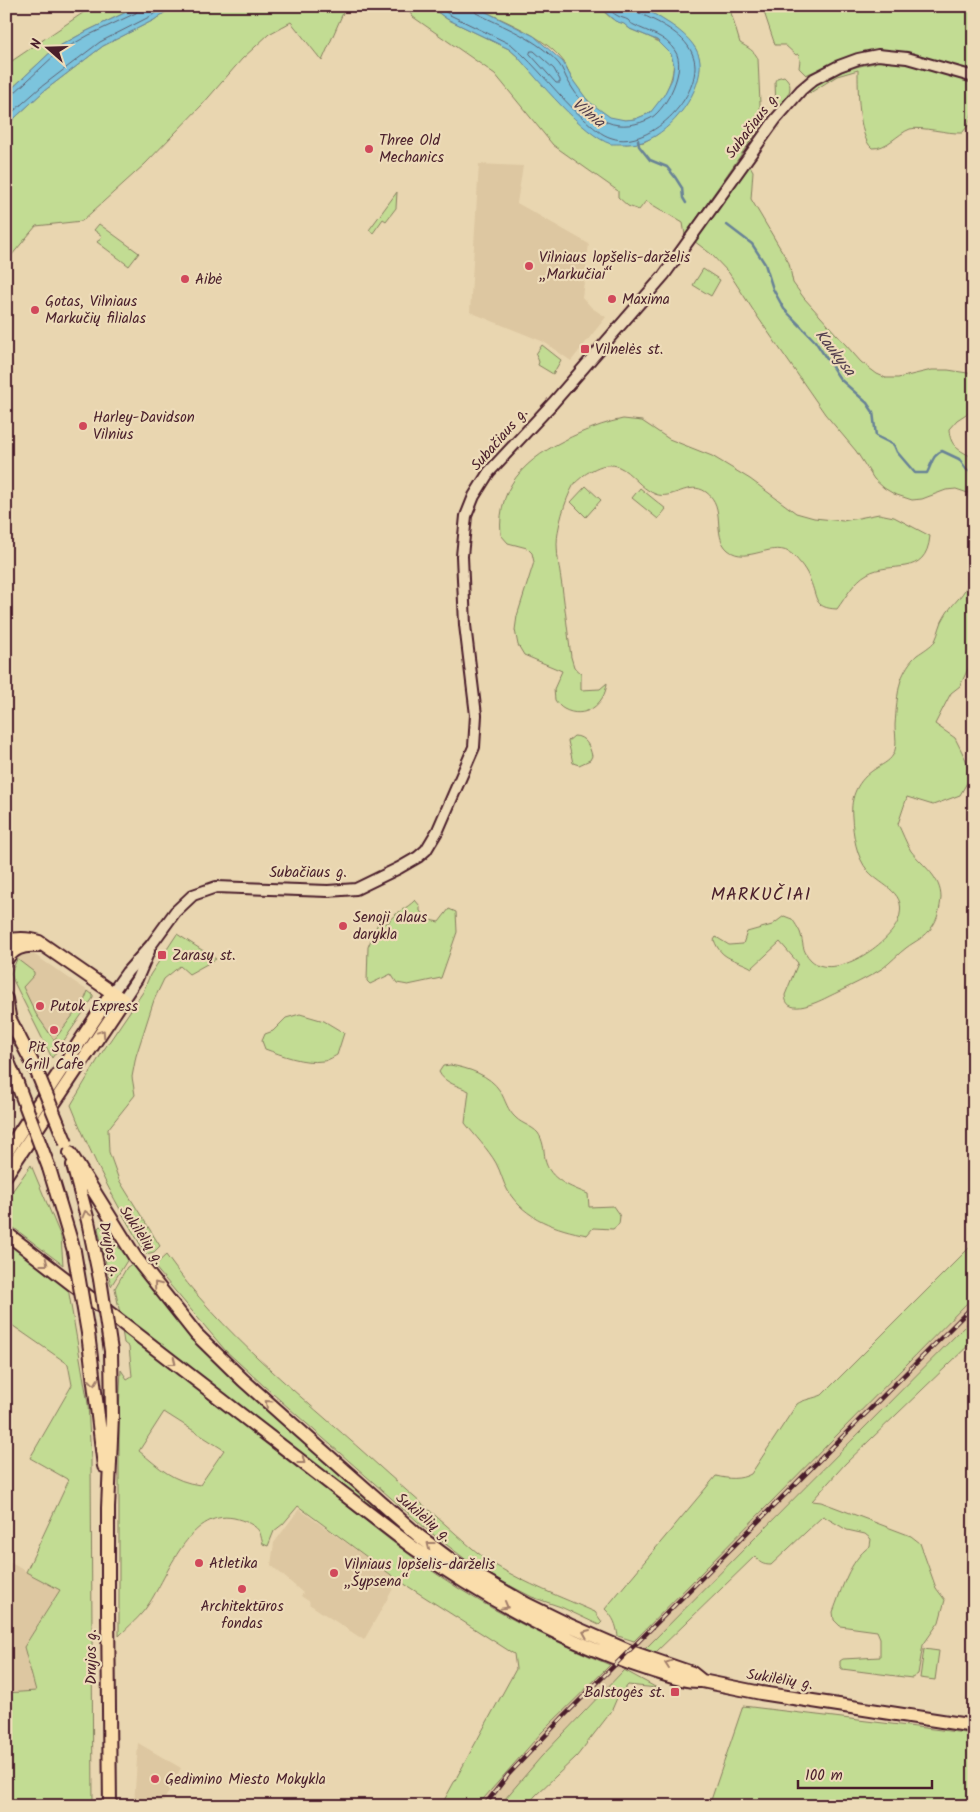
<svg xmlns="http://www.w3.org/2000/svg" width="980" height="1812" font-family="Kalam,sans-serif">
	<style>
		.built { fill: #ddc7a1 }
		.green { fill: #c2dc93; stroke: #867e5f; fill-rule: evenodd }
		.water { fill: #7cc4dd; stroke: #688296 }
		.lines { fill: none; stroke-linecap: round; stroke-linejoin: round }
		.shore { stroke: #5e6172; stroke-width: 1 }
		.stream { stroke: #688296; stroke-width: 2.5 }
		.minor-casing { stroke: #4a1f2b; stroke-width: 14 }
		.major-casing { stroke: #4a1f2b; stroke-width: 16 }
		.minor { stroke: #eddbb8; stroke-width: 10 }
		.major { stroke: #faddab; stroke-width: 12 }
		.rail-casing { stroke: #4a1f2b; stroke-width: 4.5 }
		.rail { stroke: #eddbb8; stroke-width: 2.5; stroke-dasharray: 8; stroke-linecap: butt }
		.major-bridge-casing { stroke: #4a1f2b; stroke-width: 16; stroke-linecap: butt }
		.major-bridge { stroke: #faddab; stroke-width: 12 }
		.oneway { stroke: #a27e6b }
		.poi-dot { fill: #d1495b; stroke: #eddbb8; stroke-width: 2 }
		.labels { text-anchor: middle; stroke-width: 4.5; stroke-linejoin: round; paint-order: stroke }
		.street-label { font-size: 15px; fill: #4a1f2b; stroke: #eddbb8 }
		.poi-label { font-size: 15px; fill: #4a1f2b; stroke: #eddbb8; text-anchor: start }
		.water-label { font-size: 16px; font-style: italic; fill: #54404f; stroke: #eddbb8 }
		.quarter-label { font-size: 18px; letter-spacing: 1px; fill: #4a1f2b; stroke: #eddbb8 }
	</style>
	<rect width="100%" height="100%" fill="#e9d6b0"/>
	<filter id="ink" filterUnits="userSpaceOnUse"><feTurbulence type="fractalNoise" baseFrequency=".02" numOctaves="2"/><feDisplacementMap in="SourceGraphic" scale="10" xChannelSelector="R" yChannelSelector="G"/><feConvolveMatrix kernelMatrix="1 2 1 2 8 2 1 2 1" color-interpolation-filters="sRGB"/></filter>
	<g filter="url(#ink)">
		<!-- built -->
		<path class="built" d="M479 164 523 166 517 203 589 244 582 297 592 308 606 317 571 361 544 342 470 312Z
			M29 951 88 991 93 995V998L52 1058 13 980 11 973 14 964 22 953Z
			M974 1296V1317L580 1715 499 1806H477L542 1732Z
			M299 1509 398 1580 364 1640 309 1604 310 1602 301 1596 303 1593 271 1565 274 1543Z
			M9 1562 60 1590 24 1647 36 1691 6 1693V1566Z
			M138 1743 181 1768 161 1806H134Z"/>
		<!-- green -->
		<path class="green" d="M93 6H139L87 31 54 49 6 94V65Z
			M174 6H346L322 61 291 22 269 34 242 59 202 105 145 164 82 221 36 226 6 262V126L44 91 103 46 154 20Z
			M405 6H429L447 19 509 49 517 56 561 105 592 133 626 144 644 142 658 134 696 49C677 27 663 19 637 6H729L740 43C747 47 755 51 758 59L761 126 685 235 683 223 646 201 639 210 628 206 618 197V191L553 145 495 74 413 17Z
			M474 6H598C604 11 609 18 616 21 618 22 621 22 623 23 626 25 628 28 632 30 646 36 660 39 670 53 681 68 663 104 649 113 638 120 621 123 609 117 593 108 581 94 572 79 569 74 567 67 564 62 544 35 503 21 474 6Z
			M762 6H974V107L968 126 962 133C948 134 921 126 910 129 897 134 887 149 872 148 858 137 858 87 858 70L837 76 810 93 808 90C829 75 850 67 875 63V53L862 54 835 62 806 75 799 68 800 60 798 54 796 55 785 45H775Z
			M784 76C797 87 786 100 776 110L775 81 777 78Z
			M749 164 753 171 751 199 789 263 793 283 804 298 861 362 877 374 886 378H898L932 370H948L974 374V409L957 420 949 429C950 447 959 450 974 458V495L956 489 946 490 922 499 912 500 894 494 884 488 874 479 856 451 825 414 757 316 729 273 711 254 694 241Z
			M397 192 396 208 386 221 383 219 373 233 369 230Z
			M99 224 139 253 129 266 97 242 102 236 94 230Z
			M703 269 720 280 711 296 693 285Z
			M542 345 561 360 553 374 538 365 539 362 536 354Z
			M623 419 642 421 669 439 712 456 750 479 796 513 814 518 843 521 879 514 894 517 930 536C926 579 891 560 867 574 854 581 846 597 837 609 813 608 818 598 810 580 807 571 800 562 793 555 774 538 747 566 728 550 711 535 727 507 706 492 689 480 672 501 655 494 640 488 631 472 619 467 616 465 611 465 608 465 600 465 590 471 584 475 580 479 575 482 573 486 565 500 557 528 557 544 557 558 560 572 562 586 565 609 568 633 571 657L574 667 581 673V690L600 689 607 683C605 705 584 720 564 709 560 707 557 703 555 700L554 689 562 671 524 655 518 645 515 630 517 616 534 562 532 553 527 548 508 543 501 535C496 480 534 453 580 433 594 427 608 422 623 419Z
			M586 486 601 500 586 517 571 502Z
			M640 488 666 509 658 519 632 498Z
			M974 572V656L960 686 951 693 935 724 955 738 966 760 968 770V781L960 795 933 805 907 797 898 824C902 832 906 843 911 851 923 866 941 877 941 898 940 908 938 919 932 927 926 937 915 941 906 948 898 954 891 962 883 968 868 978 852 985 836 993 825 998 786 1021 785 995L798 963 780 942 752 968C735 958 722 961 714 940L716 937 729 945 743 944 747 932 772 925 784 916 792 919C795 923 798 928 800 932 804 943 801 950 811 960 834 982 889 944 898 921 909 892 882 887 868 871 856 857 853 834 852 817 850 796 858 780 875 769 881 765 889 762 893 755 898 746 895 736 895 725 896 712 897 693 901 680 904 671 910 661 917 655 923 651 931 646 935 641 939 633 940 623 945 616 951 605 962 597 967 586 970 581 971 576 974 572Z
			M574 736C585 736 590 746 592 756L590 760 579 765 573 763 568 741Z
			M415 900 420 906V911L429 920 439 922 449 909 456 912 457 932 441 978 408 985 397 983 391 974 370 984 367 981 368 947 378 923H388C394 912 407 909 415 900Z
			M177 934 216 959 189 974 180 966 164 979 154 1000 136 1056 132 1077 135 1095 108 1129 109 1152 119 1180 160 1246 154 1252 146 1254C116 1205 92 1158 71 1105L103 1051 143 992 150 975Z
			M17 959 34 972V975L23 987 36 1014 54 1040 84 1001 88 991 93 995V998L52 1058 13 980 11 973Z
			M300 1014 324 1021 344 1033 337 1055C333 1057 327 1061 323 1061 303 1064 282 1055 265 1049L262 1041 265 1034 273 1031 286 1018Z
			M450 1065C468 1068 490 1075 500 1091 506 1101 507 1110 516 1118 522 1124 532 1126 538 1133 543 1140 544 1150 545 1159 549 1180 571 1187 588 1194L589 1207 613 1206 620 1216 619 1224 613 1229 593 1228 587 1235C556 1229 525 1219 508 1191 503 1183 501 1172 496 1163 488 1149 475 1136 465 1123L469 1091C459 1086 444 1083 439 1072L443 1066Z
			M31 1165 61 1237 63 1265 6 1222V1200Z
			M100 1226H102L128 1259 111 1286 98 1228Z
			M6 1242 68 1288 88 1404 91 1460 93 1806H6V1693L36 1691 24 1647 60 1590 26 1572 68 1482 67 1479 30 1458 72 1385 68 1364 6 1321Z
			M974 1243V1296L634 1641 618 1636C616 1624 614 1618 605 1609L716 1476C728 1479 740 1480 751 1474L797 1404C802 1400 815 1398 822 1395Z
			M166 1255C221 1333 299 1394 369 1457 394 1480 420 1502 446 1525 462 1539 477 1554 495 1565 526 1584 561 1597 595 1612L602 1622 599 1625 561 1607 532 1597 503 1582 469 1562 425 1528 264 1386 225 1350 154 1266Z
			M132 1264 207 1353 229 1376 434 1557 120 1314 115 1288 127 1267Z
			M974 1317V1340L845 1464 812 1501 821 1502 911 1536 920 1543 936 1588 945 1600 939 1622 923 1645 918 1674 912 1678 842 1669 840 1666V1661L843 1659 880 1657V1638L877 1631 840 1626 834 1620 833 1612C842 1589 849 1561 870 1546L871 1539 865 1534 847 1530 823 1516 771 1565C763 1565 759 1563 755 1556L655 1653 645 1649Z
			M122 1330C180 1374 239 1418 296 1464 349 1507 401 1552 458 1588 506 1618 558 1643 610 1665L542 1732 477 1806H441L516 1669 514 1654 398 1580 298 1506 283 1524 274 1531 268 1546 263 1544C262 1541 261 1536 260 1533 257 1525 243 1520 234 1518 189 1509 168 1576 148 1605 141 1616 129 1626 119 1636V1409L121 1370 127 1379 132 1376 129 1347 124 1343ZM164 1412 224 1450 200 1485C172 1481 161 1469 139 1451Z
			M924 1649 939 1651 935 1680 920 1678Z
			M624 1670 657 1688 628 1685 617 1698 611 1712 577 1756 535 1796 527 1806H499L541 1757Z
			M743 1706 974 1734V1806H709Z"/>
		<!-- water -->
		<path class="water" d="M139 6H174L154 20 103 46 44 91 6 126V94L54 49 87 31Z
			M429 6H474L534 36 563 62 572 79 588 101 610 117 625 120 635 119 650 113 664 95 672 79 674 65 671 54 657 40 630 29 624 24 615 21 598 6C610 6 625 4 636 6 648 9 660 18 670 24 682 32 698 45 700 61 703 91 672 131 645 141 638 144 629 144 622 144 619 144 614 144 611 144 584 136 536 78 517 56L509 49 447 19Z"/>
		<g class="lines">
			<!-- shore -->
			<path class="shore" d="M437 6 450 15 512 45C538 67 558 96 584 119 592 126 601 135 612 138 650 151 709 90 692 53 683 33 658 22 639 13L636 6
				M473 6 476 13C504 27 538 39 559 64 563 69 565 76 568 81 577 97 590 113 607 122 621 128 638 125 651 118 667 108 687 68 675 51 665 35 649 33 634 25 630 23 631 23 628 20 625 18 621 18 618 16 613 14 610 9 606 6
				M531 51H534L554 69 560 80V83H556L530 54Z
				M6 97 12 95 57 53 89 35 136 13 139 6
				M6 118 41 87 100 42 151 16 165 6"/>
			<!-- stream -->
			<path class="stream" d="M638 140 639 146 650 160 667 167 675 177 682 188 683 198 686 203
				M727 225 752 244 765 264 773 289 784 309 815 341 840 379 867 403 873 412 876 436 894 445 897 452 915 473H927C932 464 932 455 942 451L959 459 967 470 974 473"/>
			<!-- minor casing -->
			<g class="minor-casing">
				<path id="minor" d="M112 993 127 972 151 945 175 912 193 895 216 887 328 891 356 889 399 868 418 857 426 850 438 830 474 747 476 715 465 625 462 556 466 516 474 496 489 472 553 403 664 275 775 120 801 90 814 79 839 66 858 59 878 55 907 58 974 77
					M123 1000 137 979 149 951"/>
			</g>
			<!-- major casing -->
			<g class="major-casing">
				<path id="major" d="M6 941C18 938 28 938 39 942L123 1000 6 1175
					M6 960C13 948 23 945 36 946
					M6 999 9 1016
					M6 1012 37 1072
					M6 1057 17 1083
					M6 1153 112 993
					M70 1153 135 1257 196 1334 243 1380 290 1422 420 1537 452 1561 526 1604 569 1625 631 1652 692 1673 702 1681 761 1693 974 1726
					M73 1165 88 1221 100 1279
					M49 1168 74 1251
					M6 1233 411 1546C483 1597 562 1641 647 1669 664 1674 683 1682 702 1681
					M88 1333 104 1466
					M110 1806 108 1611V1508L112 1416 111 1351"/>
			</g>
			<!-- minor -->
			<use href="#minor" class="minor"/>
			<!-- major -->
			<use href="#major" class="major"/>
			<!-- rail casing -->
			<g class="rail-casing">
				<path id="rail" d="M484 1806 508 1775 564 1716 974 1305"/>
			</g>
			<!-- rail -->
			<use href="#rail" class="rail"/>
			<!-- major-bridge casing -->
			<g class="major-bridge-casing">
				<path id="major-bridge" d="M37 1072 66 1143
					M17 1083 49 1168
					M74 1251 88 1333
					M100 1279 111 1351"/>
			</g>
			<!-- major-bridge -->
			<use href="#major-bridge" class="major-bridge"/>
		</g>
		<!-- one-way arrows -->
		<defs><path id="oneway-chevron" d="M-2-3.5L2.5 0L-2 3.5" fill="none" stroke-width="1.6" stroke-linecap="round" stroke-linejoin="round" transform="scale(1.25)"/></defs>
		<g class="oneway">
			<use href="#oneway-chevron" transform="translate(102 1033) rotate(-56)"/>
			<use href="#oneway-chevron" transform="translate(86 1214) rotate(-105)"/>
			<use href="#oneway-chevron" transform="translate(45 1263) rotate(38)"/>
			<use href="#oneway-chevron" transform="translate(157 1285) rotate(-129)"/>
			<use href="#oneway-chevron" transform="translate(173 1362) rotate(38)"/>
			<use href="#oneway-chevron" transform="translate(94 1382) rotate(83)"/>
			<use href="#oneway-chevron" transform="translate(268 1403) rotate(-138)"/>
			<use href="#oneway-chevron" transform="translate(302 1461) rotate(38)"/>
			<use href="#oneway-chevron" transform="translate(430 1545) rotate(-142)"/>
			<use href="#oneway-chevron" transform="translate(505 1606) rotate(29)"/>
			<use href="#oneway-chevron" transform="translate(586 1633) rotate(-157)"/>
			<use href="#oneway-chevron" transform="translate(668 1664) rotate(-161)"/>
		</g>
	</g>
	<!-- markers -->
	<g class="poi-dot">
		<circle cx="369" cy="149" r="5"/>
		<circle cx="529" cy="266" r="5"/>
		<circle cx="185" cy="279" r="5"/>
		<circle cx="612" cy="299" r="5"/>
		<circle cx="35" cy="310" r="5"/>
		<rect x="580" y="344" width="10" height="10" rx="2.5"/>
		<circle cx="83" cy="426" r="5"/>
		<circle cx="343" cy="926" r="5"/>
		<rect x="157" y="950" width="10" height="10" rx="2.5"/>
		<circle cx="40" cy="1006" r="5"/>
		<circle cx="54" cy="1030" r="5"/>
		<circle cx="199" cy="1563" r="5"/>
		<circle cx="334" cy="1573" r="5"/>
		<circle cx="242" cy="1589" r="5"/>
		<rect x="670" y="1687" width="10" height="10" rx="2.5"/>
		<circle cx="155" cy="1779" r="5"/>
	</g>
	<g class="labels">
		<!-- street labels -->
		<g class="street-label">
			<text transform="translate(752 125) rotate(-53)" y="5">Subačiaus g.</text>
			<text transform="translate(499 439) rotate(-49)" y="5">Subačiaus g.</text>
			<text x="308" y="877">Subačiaus g.</text>
			<text transform="translate(142 1235) rotate(56)" y="5">Sukilėlių g.</text>
			<text transform="translate(110 1249) rotate(78)" y="5">Drujos g.</text>
			<text transform="translate(424 1517) rotate(40)" y="5">Sukilėlių g.</text>
			<text transform="translate(91 1657) rotate(-90)" y="5">Drujos g.</text>
			<text transform="translate(780 1679) rotate(9)" y="5">Sukilėlių g.</text>
		</g>
		<!-- poi labels -->
		<g class="poi-label">
			<text x="379" y="145">Three Old<tspan x="379" dy="17">Mechanics</tspan></text>
			<text x="539" y="262">Vilniaus lopšelis-darželis<tspan x="539" dy="17">„Markučiai“</tspan></text>
			<text x="195" y="284">Aibė</text>
			<text x="622" y="304">Maxima</text>
			<text x="45" y="306">Gotas, Vilniaus<tspan x="45" dy="17">Markučių filialas</tspan></text>
			<text x="595" y="354">Vilnelės st.</text>
			<text x="93" y="422">Harley-Davidson<tspan x="93" dy="17">Vilnius</tspan></text>
			<text x="353" y="922">Senoji alaus<tspan x="353" dy="17">darykla</tspan></text>
			<text x="172" y="960">Zarasų st.</text>
			<text x="50" y="1011">Putok Express</text>
			<text x="54" y="1052" text-anchor="middle">Pit Stop<tspan x="54" dy="17">Grill Cafe</tspan></text>
			<text x="209" y="1568">Atletika</text>
			<text x="344" y="1569">Vilniaus lopšelis-darželis<tspan x="344" dy="17">„Šypsena“</tspan></text>
			<text x="242" y="1611" text-anchor="middle">Architektūros<tspan x="242" dy="17">fondas</tspan></text>
			<text x="665" y="1697" text-anchor="end">Balstogės st.</text>
			<text x="165" y="1784">Gedimino Miesto Mokykla</text>
		</g>
		<!-- water labels -->
		<g class="water-label">
			<text transform="translate(589 112) rotate(39)" y="6">Vilnia</text>
			<text transform="translate(836 352) rotate(52)" y="6">Kaukysa</text>
		</g>
		<!-- quarter labels -->
		<g class="quarter-label">
			<text x="761" y="900">MARKUČIAI</text>
		</g>
	</g>
	<!-- margin -->
	<rect width="980" height="1812" fill="none" stroke="#eddbb8" stroke-width="25"/>
	<rect x="12" y="12" width="955" height="1787" fill="none" stroke="#4a1f2b" stroke-width="2" filter="url(#ink)"/>
	<!-- north arrow -->
	<g transform="translate(48 48) rotate(290)" stroke="#eddbb8" stroke-width="4" paint-order="stroke">
	<path d="M0-4L9 19L0 12L-9 19Z" fill="#4a1f2b"/>
	<text y="-8" font-size="14" font-weight="bold" text-anchor="middle" fill="#4a1f2b">N</text>
	</g>
	<!-- scale -->
	<path d="M798 1780v8h134v-8" fill="none" stroke="#4a1f2b" stroke-width="2.5"/>
	<text x="805" y="1780" font-size="15" fill="#4a1f2b" stroke="#eddbb8" stroke-width="4" paint-order="stroke">100 m</text>
</svg>
